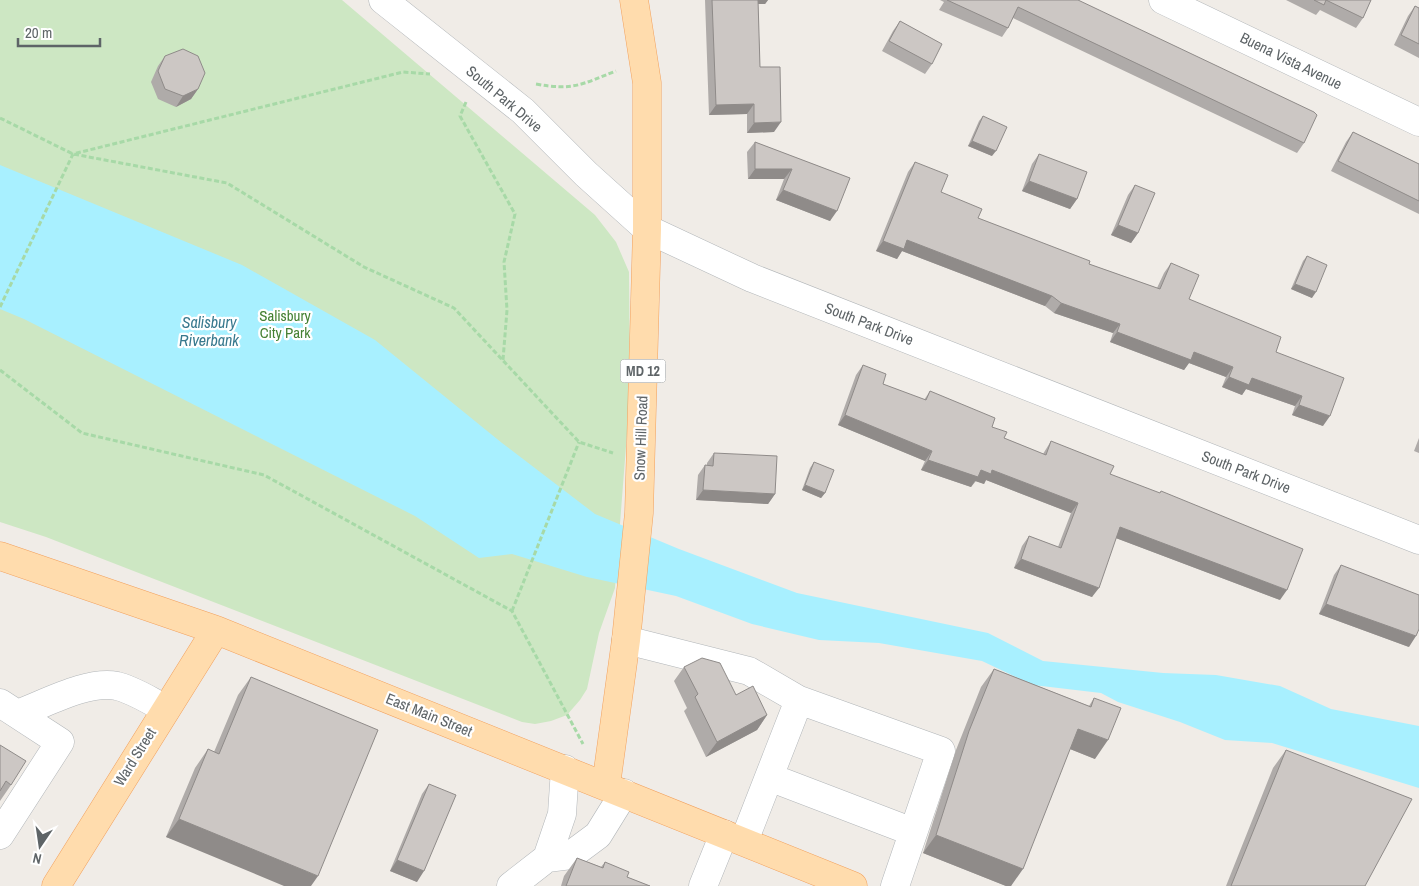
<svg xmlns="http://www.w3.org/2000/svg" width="1419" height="886" font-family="'Archivo Narrow',sans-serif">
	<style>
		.green { fill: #cde7c3 }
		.water { fill: #a8f0ff }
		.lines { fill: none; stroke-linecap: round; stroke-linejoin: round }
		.minor-casing { stroke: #b2b6b9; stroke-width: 29 }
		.major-casing { stroke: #f2a15e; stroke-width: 29 }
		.path { stroke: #a7d9a7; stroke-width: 3; stroke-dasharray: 5 2.5; stroke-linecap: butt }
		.minor { stroke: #fff; stroke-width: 28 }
		.major { stroke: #ffdcad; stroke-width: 28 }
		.wall { fill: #afaba9 }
		.shaded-wall { fill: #8f8b89 }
		.building { fill: #ccc7c4; stroke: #8f8b89 }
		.labels { text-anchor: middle; stroke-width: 4.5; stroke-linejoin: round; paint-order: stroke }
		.shield { fill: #fff; stroke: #8e9295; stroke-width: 1 }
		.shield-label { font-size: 14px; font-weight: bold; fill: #5e6467 }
		.street-label { font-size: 15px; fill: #5e6467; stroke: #fff }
		.park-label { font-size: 15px; fill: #448033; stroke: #fff }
		.water-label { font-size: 16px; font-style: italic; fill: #38798e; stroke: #fff }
	</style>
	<rect width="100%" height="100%" fill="#f0ece7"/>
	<!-- green -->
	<path class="green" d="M0 0H342L595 215 616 242 629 272 630 395 615 588 599 633 587 689 580 700 567 715 551 721 535 724 522 722 46 537 0 522Z"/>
	<!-- water -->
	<path class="water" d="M0 165 242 265 375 340 502 443 595 514 679 549 797 593 988 633 1043 661 1163 673 1216 675 1280 686 1331 709 1419 726V788L1272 743 1225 740 1180 722 1118 702 1101 693 1033 685 982 661 879 643 819 640 752 624 676 596 587 577 512 554 479 558 415 516 24 319 0 309Z"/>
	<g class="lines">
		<!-- minor casing -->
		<g class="minor-casing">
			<path id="minor" d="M383 0 523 111 586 174 647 229 752 278 1419 540
				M1163 0 1419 122
				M626 640 749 671 799 700
				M0 703 60 742 0 835
				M17 714C45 704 87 680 117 686 134 690 150 701 166 709
				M769 777 913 832
				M744 841 799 700 941 751 895 886
				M547 858 562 814 565 769
				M511 886 547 858 571 855 598 835 624 793
				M703 886 724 834"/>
		</g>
		<!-- major casing -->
		<g class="major-casing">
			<path id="major" d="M0 556 216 630 853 886
				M606 785 626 640 639 513 647 229V83L634 0
				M56 886 216 630"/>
		</g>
		<!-- path -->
		<path class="path" d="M536 84C574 91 582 84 616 71
			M466 102 460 116 515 214 504 262 507 310 503 360
			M0 118 73 154 227 183 364 267 454 308 579 442 613 453
			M0 307 73 154 403 72 430 74
			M0 370 82 433 264 475 512 611 583 744
			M512 611 579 442"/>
		<!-- minor -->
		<use href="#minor" class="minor"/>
		<!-- major -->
		<use href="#major" class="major"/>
	</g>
	<!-- wall -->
	<path class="wall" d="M705 0H768L765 4H758L760 67 774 132 747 133V114L709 115Z
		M940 0H1078L1304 143 1297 153 1013 18 1008 28 1002 37 939 10 944 2Z
		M1286 0H1371L1363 18 1356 28 1320 10 1316 15Z
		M1415 6 1419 8V58L1394 45 1408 16Z
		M900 21 932 64 925 74 882 51 893 31Z
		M165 56 198 89 191 99 176 107 158 99 151 82 158 66Z
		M983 116 992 156 968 146 979 121Z
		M1353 132 1419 164V214L1331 171 1346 142Z
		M755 142 850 178 830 221 776 200 784 179H748L747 152Z
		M1039 154 1077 199 1070 209 1022 191 1032 164Z
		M915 162 941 192 978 218 1089 264 1157 288 1164 273 1171 263 1189 299 1276 352 1323 426 1292 415 1295 406 1246 389 1242 395 1222 387 1226 377 1189 363 1184 370 1110 342 1113 333 1054 313 1045 306 902 251 897 259 876 251 908 172Z
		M1135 185 1138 233 1131 243 1111 235 1128 195Z
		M1307 256 1312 298 1291 289 1303 261Z
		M863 365 883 384 924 400 930 391 992 427 1004 438 1043 454 1051 441 1110 474 1280 600 1116 538 1092 597 1014 568 1022 546 1029 536 1058 547 1071 513 986 480 984 484 976 481 971 487 921 470 925 461 838 425 856 375Z
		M1419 438V453L1414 451Z
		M714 453 775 494 768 504 696 500 698 475 705 465H707V463Z
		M814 462 825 493 821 498 802 490 810 468Z
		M1341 565 1409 647 1319 614 1334 575Z
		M684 667 736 695 767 715 757 730 706 757 684 711 687 708 674 681Z
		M994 669 1089 706 1094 698 1095 759 1070 749 1011 886H1006L923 853 956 750 981 687Z
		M251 677 311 886 166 837 195 768 208 749 214 752 238 695Z
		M0 745 11 785 0 801Z
		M1286 750 1365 886H1226L1273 768Z
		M429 784 417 882 390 871 422 794Z
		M577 858 601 867 605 862 627 877 650 886H561L564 876Z"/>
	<!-- shaded-wall -->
	<path class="shaded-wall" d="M754 0H768L765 4H751Z
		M198 89 191 99 176 107 183 96Z
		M754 104 747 114 709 115 716 105Z
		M781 122 774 132 747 133 754 123Z
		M972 141 996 151 992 156 968 146Z
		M755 169H792L784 179H748Z
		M1029 181 1077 199 1070 209 1022 191Z
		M783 190 837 211 830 221 776 200Z
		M1118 225 1138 233 1131 243 1111 235Z
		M907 240 1052 296 1045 306 902 251 897 259 876 251 883 241Z
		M1295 284 1316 292 1312 298 1291 289Z
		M1061 303 1120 324 1113 333 1054 313Z
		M1117 332 1194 352 1233 367 1226 377 1189 363 1184 370 1110 342Z
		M1229 377 1252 378 1302 396 1295 406 1246 389 1242 395 1222 387Z
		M1299 405 1330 416 1323 426 1292 415Z
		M845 415 932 451 925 461 838 425Z
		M928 460 981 470H992L1078 503 1071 513 986 480 984 484 975 481 971 487 921 470Z
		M805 485 825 493 821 498 802 490Z
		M703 490 775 494 768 504 696 500Z
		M1120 527 1287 590 1280 600 1113 537Z
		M1021 559 1099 588 1092 597 1014 568Z
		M1326 604 1416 636 1409 647 1319 614Z
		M767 715 757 730 706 757 717 742Z
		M1078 729 1108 740 1095 759 1065 747Z
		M179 819 318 876 311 886H284L166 837Z
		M936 835 1023 869 1011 886H1006L923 853Z
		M397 860 424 871 417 882 390 871Z"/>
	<!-- building -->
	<path class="building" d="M712 0H758L760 67H780L781 122 754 123V104L716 105Z
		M947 0H1078L1314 112 1317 115 1304 143 1018 7 1008 28Z
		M1314 0H1326L1324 5Z
		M1326 0H1371L1363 18Z
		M1415 6 1419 8V44L1401 35Z
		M900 21 942 44 932 64 889 41Z
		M183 49 198 56 205 73 198 89 183 96 165 89 158 71 165 56Z
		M983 116 1007 127 996 151 972 141Z
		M1353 132 1419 164V201L1338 161Z
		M755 142 850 178 837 211 783 190 792 169H755Z
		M1039 154 1087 172 1077 199 1029 181Z
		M915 162 948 175 941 192 982 209 978 218 1090 261 1089 264 1160 289 1171 263 1199 275 1189 299 1281 337 1276 352 1344 378 1330 416 1299 405 1302 396 1252 378 1249 385 1229 377 1233 367 1194 352 1191 360 1117 332 1120 324 1061 303 1052 296 907 240 904 249 883 241Z
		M1135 185 1155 193 1138 233 1118 225Z
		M1307 256 1327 265 1316 292 1295 284Z
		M863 365 886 374 883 384 926 400 930 391 995 418 992 427 1007 432 1004 438 1046 455 1051 441 1114 466 1110 474 1160 493 1161 491 1303 549 1287 590 1120 527 1099 588 1021 559 1029 536 1061 548 1078 503 992 470 991 474 981 470 978 477 928 460 932 451 845 415Z
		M714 453 777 456 775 494 703 490 705 465 713 466Z
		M814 462 834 470 825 493 805 485Z
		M1341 565 1419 595V629L1416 636 1326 604Z
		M702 658 720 663 736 695 753 686 767 715 717 742 695 697 698 694 684 667Z
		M994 669 1091 707 1094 698 1121 708 1108 740 1078 729 1023 869 936 835 969 731Z
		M251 677 378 730 318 876 179 819 208 749 219 754Z
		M0 745 26 761 11 785 6 781 0 791Z
		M1286 750 1412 799 1365 886H1231Z
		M429 784 456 795 424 871 397 860Z
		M577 858 603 868 605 862 629 872 627 877 650 886H566Z"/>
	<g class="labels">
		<!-- shield labels -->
		<rect class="shield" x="620.5" y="359.5" width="45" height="23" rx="4"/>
		<g class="shield-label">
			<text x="643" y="376">MD 12</text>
		</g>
		<!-- street labels -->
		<g class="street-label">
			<text transform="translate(1291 61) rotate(26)" y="5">Buena Vista Avenue</text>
			<text transform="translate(504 99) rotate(40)" y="5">South Park Drive</text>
			<text transform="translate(869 324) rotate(21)" y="5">South Park Drive</text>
			<text transform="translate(641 438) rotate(-88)" y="5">Snow Hill Road</text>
			<text transform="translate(1246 472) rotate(21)" y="5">South Park Drive</text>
			<text transform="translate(429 715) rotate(22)" y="5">East Main Street</text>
			<text transform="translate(135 757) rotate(-58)" y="5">Ward Street</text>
		</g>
		<!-- park labels -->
		<g class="park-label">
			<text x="285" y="321">Salisbury<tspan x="285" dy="17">City Park</tspan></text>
		</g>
		<!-- water labels -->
		<g class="water-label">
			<text x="209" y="328">Salisbury<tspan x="209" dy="18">Riverbank</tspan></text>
		</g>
	</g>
	<!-- north arrow -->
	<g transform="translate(40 846) rotate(193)" stroke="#ffffff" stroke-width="4" paint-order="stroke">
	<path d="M0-4L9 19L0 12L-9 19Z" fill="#5e6467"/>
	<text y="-8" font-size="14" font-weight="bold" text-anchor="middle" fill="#5e6467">N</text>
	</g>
	<!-- scale -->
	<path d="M18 38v8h82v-8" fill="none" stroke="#5e6467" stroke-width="2.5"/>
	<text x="25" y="38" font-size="15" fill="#5e6467" stroke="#ffffff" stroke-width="4" paint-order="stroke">20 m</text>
</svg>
